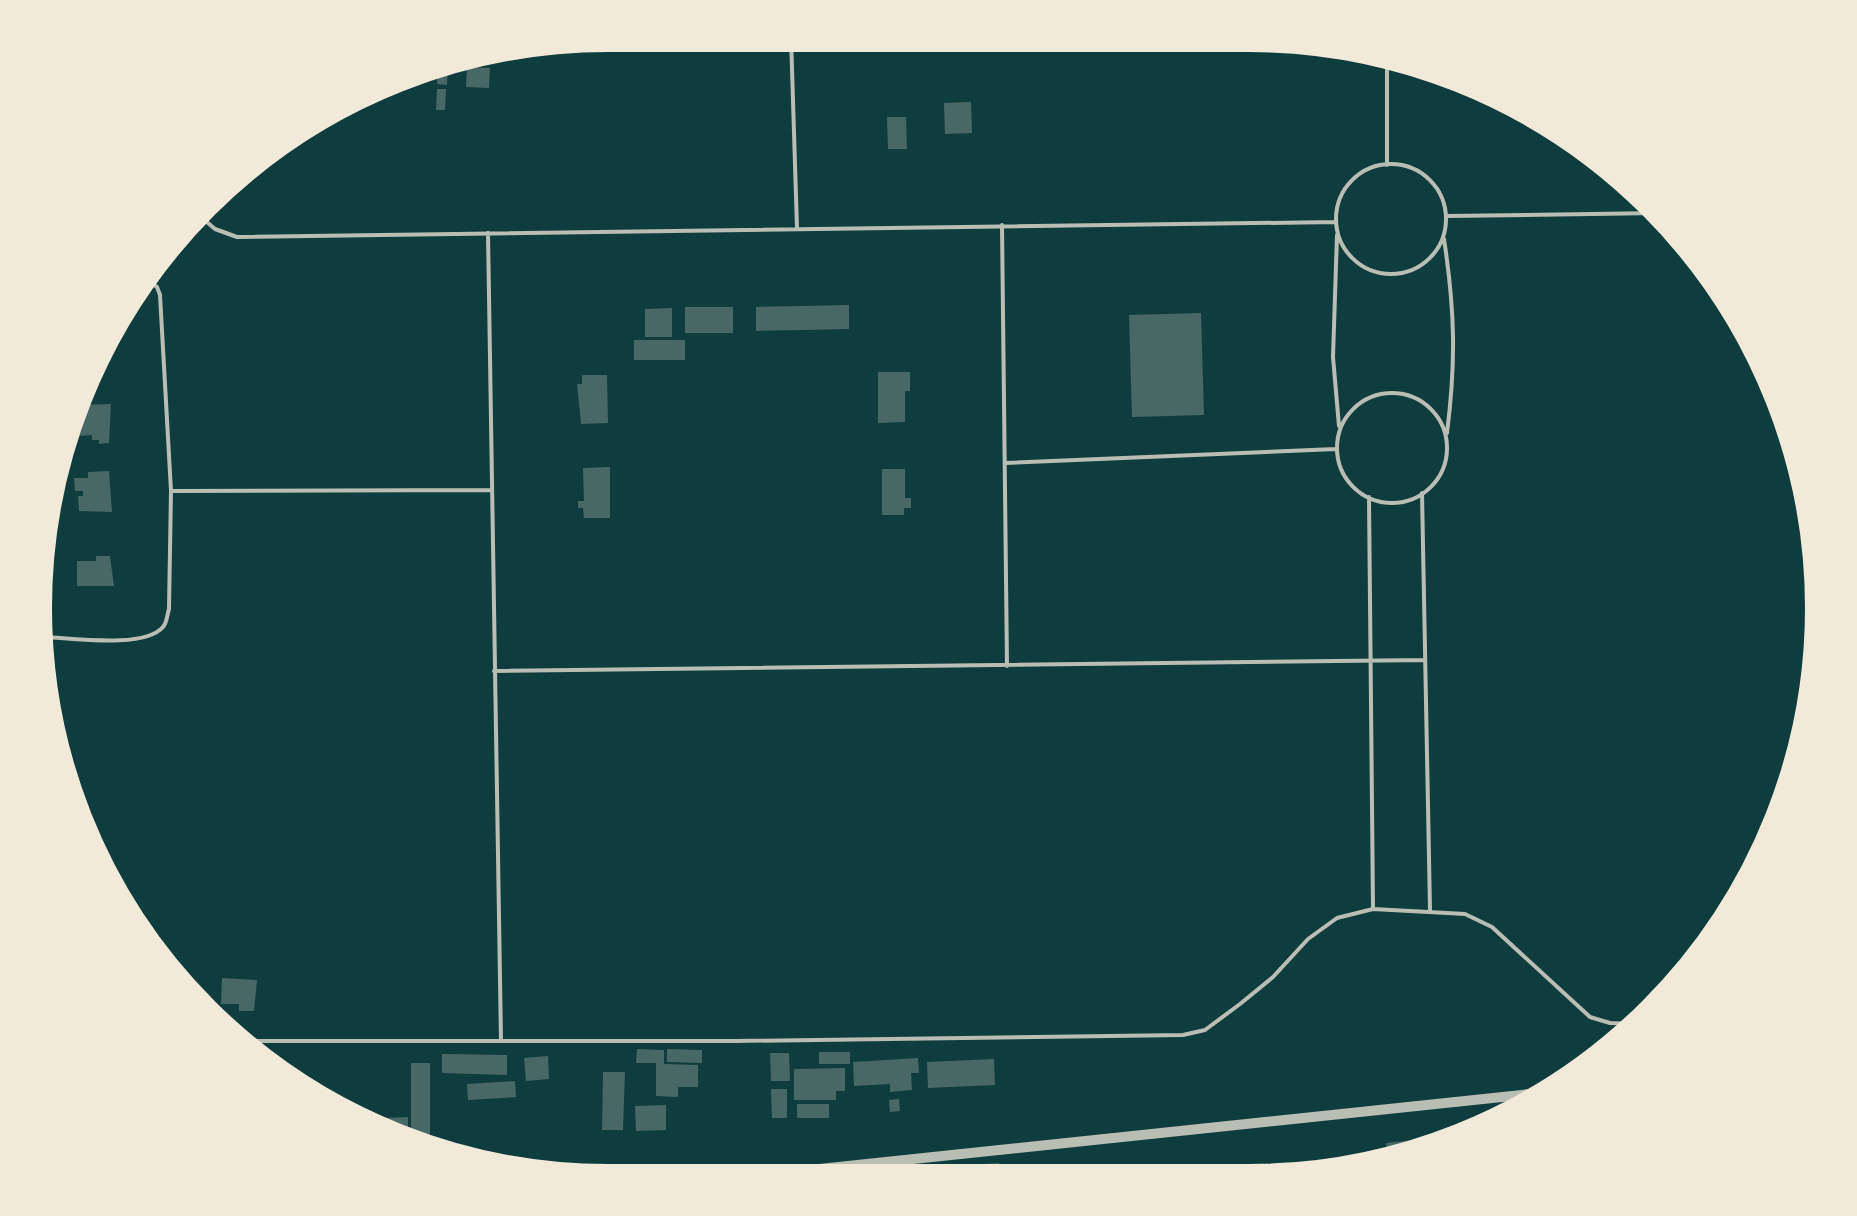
<svg xmlns="http://www.w3.org/2000/svg" width="1857" height="1216" font-family="Helvetica,sans-serif">
	<style>
		.building { fill: #486865 }
		.lines { fill: none; stroke-linecap: round; stroke-linejoin: round }
		.service { stroke: #b8beb3; stroke-width: 4 }
		.tertiary { stroke: #b8beb3; stroke-width: 10 }
		.rim { fill: none; stroke: #f1e9da; stroke-width: 4 }
	</style>
	<rect width="100%" height="100%" fill="#0f3d3e"/>
	<!-- building -->
	<path class="building" d="M438 64 448 65 447 85 437 84Z
		M467 67 490 68 489 88 466 87Z
		M437 89H446L445 110H436Z
		M971 102 972 133 945 134 944 103Z
		M887 117H906L907 149H888Z
		M849 305V329L756 331V307Z
		M685 307H733V333H685Z
		M672 308V337H645V309Z
		M1201 313 1204 415 1132 417 1129 315Z
		M115 328 110 362H100V353Z
		M634 340H685V360H634Z
		M878 372H910V391H905V422L878 423Z
		M582 375H607L608 423 581 424 577 384H582Z
		M111 404 109 443 99 444V440H92V435L75 436 74 425 83 424 82 420H78V405Z
		M610 467V518H584L583 508H578V501H584L583 468Z
		M882 469H905V498H911V508H904V515H882Z
		M109 471 112 512 79 511 78 496H83V491H75L74 478H88V472Z
		M96 556H110L114 586H77V561H96Z
		M222 978 257 980 254 1011H239V1004H221Z
		M637 1049 664 1050V1064L698 1065V1087H678V1097L656 1096V1063H636Z
		M667 1049 702 1050V1063L667 1062Z
		M819 1052H850V1064H819Z
		M770 1053H789L790 1081H771Z
		M442 1054 507 1055V1075L442 1073Z
		M548 1056 549 1079 526 1081 524 1058Z
		M918 1058 919 1073H911L912 1090 890 1092V1084L854 1086 853 1062Z
		M994 1059 995 1085 928 1088 927 1062Z
		M411 1063H430V1144L411 1138Z
		M845 1068V1091H836V1100H794V1069Z
		M603 1072H625L623 1130H602Z
		M515 1081 516 1097 468 1100 467 1084Z
		M304 1087H319V1096L337 1097 336 1109Z
		M771 1089H787V1118H772Z
		M899 1099 900 1111 890 1112 889 1100Z
		M797 1104H829V1118H797Z
		M666 1105V1130L636 1131 635 1106Z
		M408 1117V1137L387 1131 386 1118Z
		M1412 1140 1413 1154 1388 1162 1386 1143Z
		M999 1163 1000 1176 984 1177 983 1164Z
		M1294 1163 1296 1177 1268 1179 1266 1166Z
		M1202 1169 1203 1178H1188L1187 1171Z
		M1119 1170H1140L1141 1178H1119Z"/>
	<g class="lines">
		<!-- service -->
		<path class="service" d="M791 37 797 228
			M1387 60V165
			M1336 219a55 55 0 1 1 110 0a55 55 0 1 1-110 0Z
			M200 216 215 229 237 237 1336 222
			M1447 216 1659 213
			M1002 225 1007 666
			M488 233 501 1041
			M1337 235 1333 357 1339 426
			M1444 239C1455 311 1456 362 1447 433
			M1337 448a55 55 0 1 1 110 0a55 55 0 1 1-110 0Z
			M1005 463 1336 449
			M171 491 491 490
			M1422 493 1430 910
			M1369 497 1373 909
			M44 637C72 638 144 649 163 627 167 623 167 615 169 609L171 491 160 295 157 287 144 278
			M494 671 1425 660
			M235 1041H735L1183 1035 1205 1030 1240 1004 1273 977 1308 939 1337 918 1373 909 1465 914 1492 927 1590 1017 1610 1023 1637 1024"/>
		<!-- tertiary -->
		<path class="tertiary" d="M753 1176 1549 1092"/>
	</g>
	<!-- crop -->
	<path d="M0 0H1857V1216H0ZM608 50H1249A558 558 0 0 1 1807 608V608A558 558 0 0 1 1249 1166H608A558 558 0 0 1 50 608V608A558 558 0 0 1 608 50Z" fill="#f1e9da" fill-rule="evenodd"/>
	<path class="rim" d="M608 50H1249A558 558 0 0 1 1807 608V608A558 558 0 0 1 1249 1166H608A558 558 0 0 1 50 608V608A558 558 0 0 1 608 50Z"/>
</svg>
